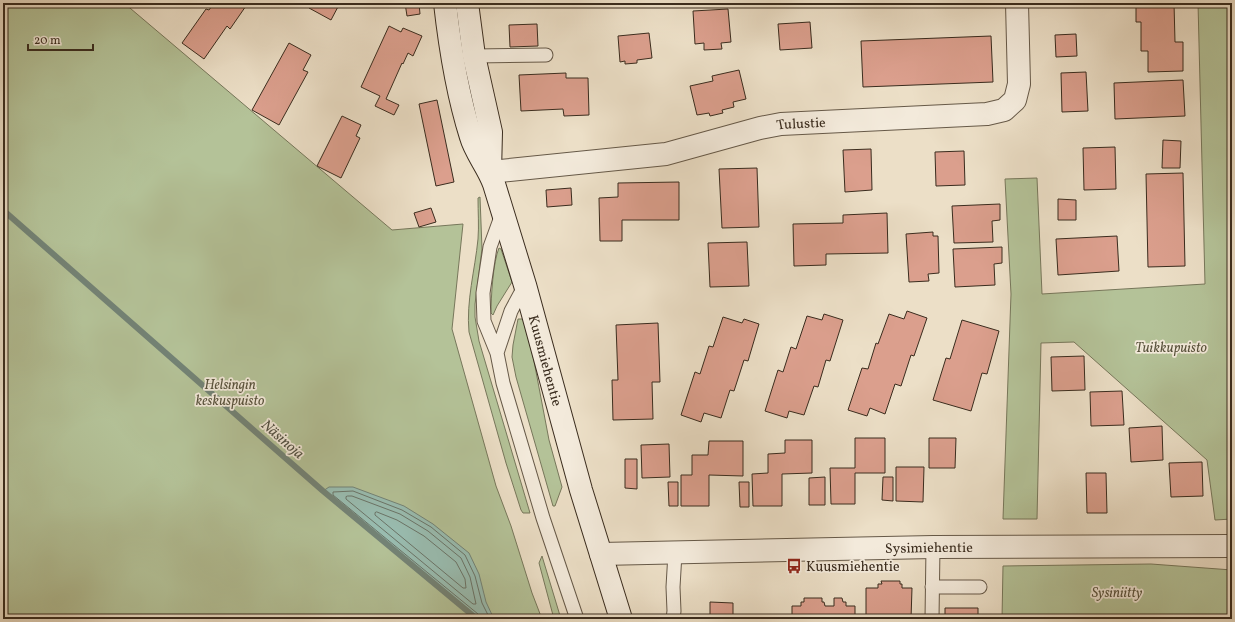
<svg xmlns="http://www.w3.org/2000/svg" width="1235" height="622" font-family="Vollkorn,serif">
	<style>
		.green { fill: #b4c298; stroke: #77775b }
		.water { fill: #99bdb1; stroke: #738376 }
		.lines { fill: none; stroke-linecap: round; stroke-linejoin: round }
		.shore { stroke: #6a7468; stroke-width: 1 }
		.stream { stroke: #738376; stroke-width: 6 }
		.building { fill: #db9f8d; stroke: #3a2c1e }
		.service-casing { stroke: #665948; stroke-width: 15 }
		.minor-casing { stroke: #665948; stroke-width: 24 }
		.tertiary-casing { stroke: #665948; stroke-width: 24 }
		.secondary-casing { stroke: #3a2c1e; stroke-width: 24 }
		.service { stroke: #f3eadb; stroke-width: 13 }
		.minor { stroke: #f3eadb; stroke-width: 22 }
		.tertiary { stroke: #f3eadb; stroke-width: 22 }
		.secondary { stroke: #f3eadb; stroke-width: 22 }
		.labels { text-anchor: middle; stroke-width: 3.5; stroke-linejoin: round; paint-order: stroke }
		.street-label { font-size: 14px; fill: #3a2c1e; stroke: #f3eadb }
		.park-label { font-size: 14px; font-style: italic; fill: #58523c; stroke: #f3eadb }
		.poi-label { font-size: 14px; fill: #3a2c1e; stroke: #f3eadb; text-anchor: start }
		.water-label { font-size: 15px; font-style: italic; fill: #525043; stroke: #f3eadb }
	</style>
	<rect width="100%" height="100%" fill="#ecdfc7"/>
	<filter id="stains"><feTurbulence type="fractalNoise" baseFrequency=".005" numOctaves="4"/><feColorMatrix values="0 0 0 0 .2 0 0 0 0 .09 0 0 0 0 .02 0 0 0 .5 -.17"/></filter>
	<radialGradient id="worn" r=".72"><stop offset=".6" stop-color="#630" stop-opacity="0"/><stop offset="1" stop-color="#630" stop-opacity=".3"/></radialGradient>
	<!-- green -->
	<path class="green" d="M3 3H124L392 230 463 224 452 329 496 486 511 526 532 593 542 619H3Z
		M1198 3H1232V519L1215 520 1207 460 1074 342 1041 343 1037 519H1003L1011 294 1005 179 1037 178 1042 294 1205 284Z
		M480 197 482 249 475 304V317L479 341 530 513H523L521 510 506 463 469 332C466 301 475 270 478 239 479 226 478 212 478 198Z
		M499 248 501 249 512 282 497 306 493 315 491 313C491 297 493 262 499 248Z
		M518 319H523L533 356 549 440 562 487 555 506H553L516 377 512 357 513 345Z
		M542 556 561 619H554L539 563Z
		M1151 564 1232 570V619H1002L1003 566Z"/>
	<!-- water -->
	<path class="water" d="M329 487H353L404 506 433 524 469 553 479 574 486 602 494 619H477L323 491Z"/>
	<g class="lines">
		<!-- shore -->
		<path class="shore" d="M348 496H352L400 514 428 531 461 558 470 577 476 604H473L346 499V497Z
			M377 512 397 520 424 536 456 562 465 579 466 588H463L375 515V513Z
			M479 619 478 614 333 495V492L353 491 402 510 431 527 465 555 475 576 482 603 490 619"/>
		<!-- stream -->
		<path class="stream" d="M3 210 323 491 477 619"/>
	</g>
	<!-- building -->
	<path class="building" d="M214 3H248L230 29 227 26 204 59 182 43 206 9 209 10Z
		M312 3H340L331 20 309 8Z
		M405 3H419L420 14 407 16Z
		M1136 3H1174L1175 42H1183V71L1148 72V51H1141V22H1136Z
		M728 9 731 42 721 43 722 49 704 50V43L695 44 693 11Z
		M810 22 812 48 780 50 778 24Z
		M537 24 538 46 510 47 509 25Z
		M389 26 401 32 403 28 422 36 413 56 408 53 403 64 402 63 386 99 399 105 394 115 375 106 380 96 361 87Z
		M649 33 652 58 637 60V63L625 64V61L620 62 618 36Z
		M1076 34 1077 56 1056 57 1055 35Z
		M991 36 993 82 863 87 861 41Z
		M289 43 311 55 303 70 308 72 279 125 252 110Z
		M739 70 746 99 733 102 734 107 722 110 723 113 710 116 709 113 697 115 690 86 713 81 712 76Z
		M1086 72 1088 111 1062 112 1061 73Z
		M566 73V78H588L589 115 564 116 563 109 521 111 519 75Z
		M1183 80 1185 116 1115 119 1114 83Z
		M437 100 454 182 436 186 419 104Z
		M342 116 361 125 356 136 360 138 341 178 317 166Z
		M1163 140 1181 141 1180 168H1162Z
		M1115 147 1116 189 1084 190 1083 148Z
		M871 149 872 190 845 192 843 150Z
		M964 151 965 185 936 186 935 152Z
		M757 168 759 227 722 228 719 169Z
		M1183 173 1185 266 1148 267 1146 174Z
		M679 182V220H622V241H600L599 198 618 197V183Z
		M571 188 572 205 547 207 546 190Z
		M1058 199 1076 200V220H1058Z
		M1000 204V220L992 221 993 242 954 243 952 206Z
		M431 208 436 222 419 227 414 213Z
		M887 213 888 253 826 254V265L794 266 793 224 843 223V215Z
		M933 232V236H938L939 273 928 274 929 281 909 282 906 234Z
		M1117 236 1119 271 1058 275 1056 239Z
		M747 242 749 286 710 287 708 243Z
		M1002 247V263L994 264 995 285 955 287 953 249Z
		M907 311 927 318 914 356 911 355 901 386 895 384 885 414 870 408 867 416 848 410 862 368 868 369 876 343 878 344 889 314 904 319Z
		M824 314 843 320 830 361 826 360 818 387 814 386 804 415 789 411 787 418 765 411 778 370 783 372 791 347 796 349 807 316 822 320Z
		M723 317 742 323 744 319 759 324 748 361 744 360 734 391 730 390 721 418 704 413 701 422 681 415 695 372 700 374 709 346 713 347Z
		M962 320 999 331 987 374 982 373 971 411 933 400 946 358 950 359Z
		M658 323 660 382H652L653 419 613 420 612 380H618L616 325Z
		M1084 356 1085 390 1052 391 1051 357Z
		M1122 391 1124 425 1091 426 1090 392Z
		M1162 426 1163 460 1131 462 1129 428Z
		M855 438H885V473H855V504H831L830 468H855Z
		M929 438H956L955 468H929Z
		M785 440H812V473L782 474V506H753L752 474 768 473V454L785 453Z
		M709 441H743V476L709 475V506H681V475H692V455H708Z
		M669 444 670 477 642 478 641 445Z
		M625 459H637V489L625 488Z
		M1202 462 1203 496 1171 497 1169 463Z
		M896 467H924L923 502 896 501Z
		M1086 473H1106L1107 513H1087Z
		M825 477V505H809V478Z
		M883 477H893V501L882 500Z
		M668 482H678V506H669Z
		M739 482H749V507H740Z
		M881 581H900V584H902V588H912L911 619H866V588H878V584H882Z
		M804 598H822V602H824L825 606H834V598H842L843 602H846V606H855V619H792V606H801V602H804Z
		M710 602 733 603V618L693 619V616H710Z
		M945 608H978V619H984H945Z"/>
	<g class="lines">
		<!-- service casing -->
		<g class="service-casing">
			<path id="service" d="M474 56 546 55
				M502 214 490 247 483 293 484 321 497 353 503 383 543 518 577 619
				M497 353 511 311 525 285
				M932 587H980
				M673 619 674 611 673 587 675 553
				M932 619 933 547"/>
		</g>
		<!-- minor casing -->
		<g class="minor-casing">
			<g id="minor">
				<path id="s1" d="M490 172 666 154 760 128 781 124 987 114 1004 110 1015 100 1019 84 1017 3"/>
			</g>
		</g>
		<!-- tertiary casing -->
		<g class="tertiary-casing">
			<g id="tertiary">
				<path id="s2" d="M601 554 933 547 1232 546"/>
			</g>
		</g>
		<!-- secondary casing -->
		<g class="secondary-casing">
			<g id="secondary">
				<path id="s3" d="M445 3C450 48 457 93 471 137 475 152 488 167 494 184L525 285 581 490 621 619"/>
				<path d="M467 3 474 56 491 132 490 172"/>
			</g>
		</g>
		<!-- service -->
		<use href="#service" class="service"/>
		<!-- minor -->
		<use href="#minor" class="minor"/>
		<!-- tertiary -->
		<use href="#tertiary" class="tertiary"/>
		<!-- secondary -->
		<use href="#secondary" class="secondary"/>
	</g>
	<!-- icons -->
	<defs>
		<g id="bus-bare" transform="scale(1.2)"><path d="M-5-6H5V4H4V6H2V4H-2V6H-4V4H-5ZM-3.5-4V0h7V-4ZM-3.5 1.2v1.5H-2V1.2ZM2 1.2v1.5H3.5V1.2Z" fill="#8f2418" stroke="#f3eadb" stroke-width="2.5" paint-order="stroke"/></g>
	</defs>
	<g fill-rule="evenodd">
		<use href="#bus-bare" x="794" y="566"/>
	</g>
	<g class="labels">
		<!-- street labels -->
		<g class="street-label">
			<text dy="5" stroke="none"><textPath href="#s1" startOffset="316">Tulustie</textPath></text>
			<text dy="5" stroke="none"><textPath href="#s3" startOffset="373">Kuusmiehentie</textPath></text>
			<text dy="5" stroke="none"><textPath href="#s2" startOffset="328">Sysimiehentie</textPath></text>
		</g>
		<!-- park labels -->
		<g class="park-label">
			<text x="1171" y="352">Tuikkupuisto</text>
			<text x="230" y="389">Helsingin<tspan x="230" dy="16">keskuspuisto</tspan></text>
			<text x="1117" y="597">Sysiniitty</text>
		</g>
		<!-- poi labels -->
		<g class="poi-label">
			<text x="806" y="571">Kuusmiehentie</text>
		</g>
		<!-- water labels -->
		<g class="water-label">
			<text transform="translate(283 439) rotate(41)" y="5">Näsinoja</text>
		</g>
	</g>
	<!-- margin -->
	<rect width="1235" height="622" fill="none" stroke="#ecdfc7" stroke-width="16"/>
	<rect x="4" y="4" width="1227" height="614" fill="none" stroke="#3a2c1e" stroke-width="2"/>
	<rect x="8" y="8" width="1219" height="606" fill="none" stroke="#3a2c1e"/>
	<!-- scale -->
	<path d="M28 44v6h65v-6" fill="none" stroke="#3a2c1e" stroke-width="2"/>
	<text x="34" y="44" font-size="12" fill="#3a2c1e" stroke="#f3eadb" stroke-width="3" paint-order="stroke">20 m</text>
	<rect width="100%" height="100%" filter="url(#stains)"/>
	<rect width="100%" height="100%" fill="url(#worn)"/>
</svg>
